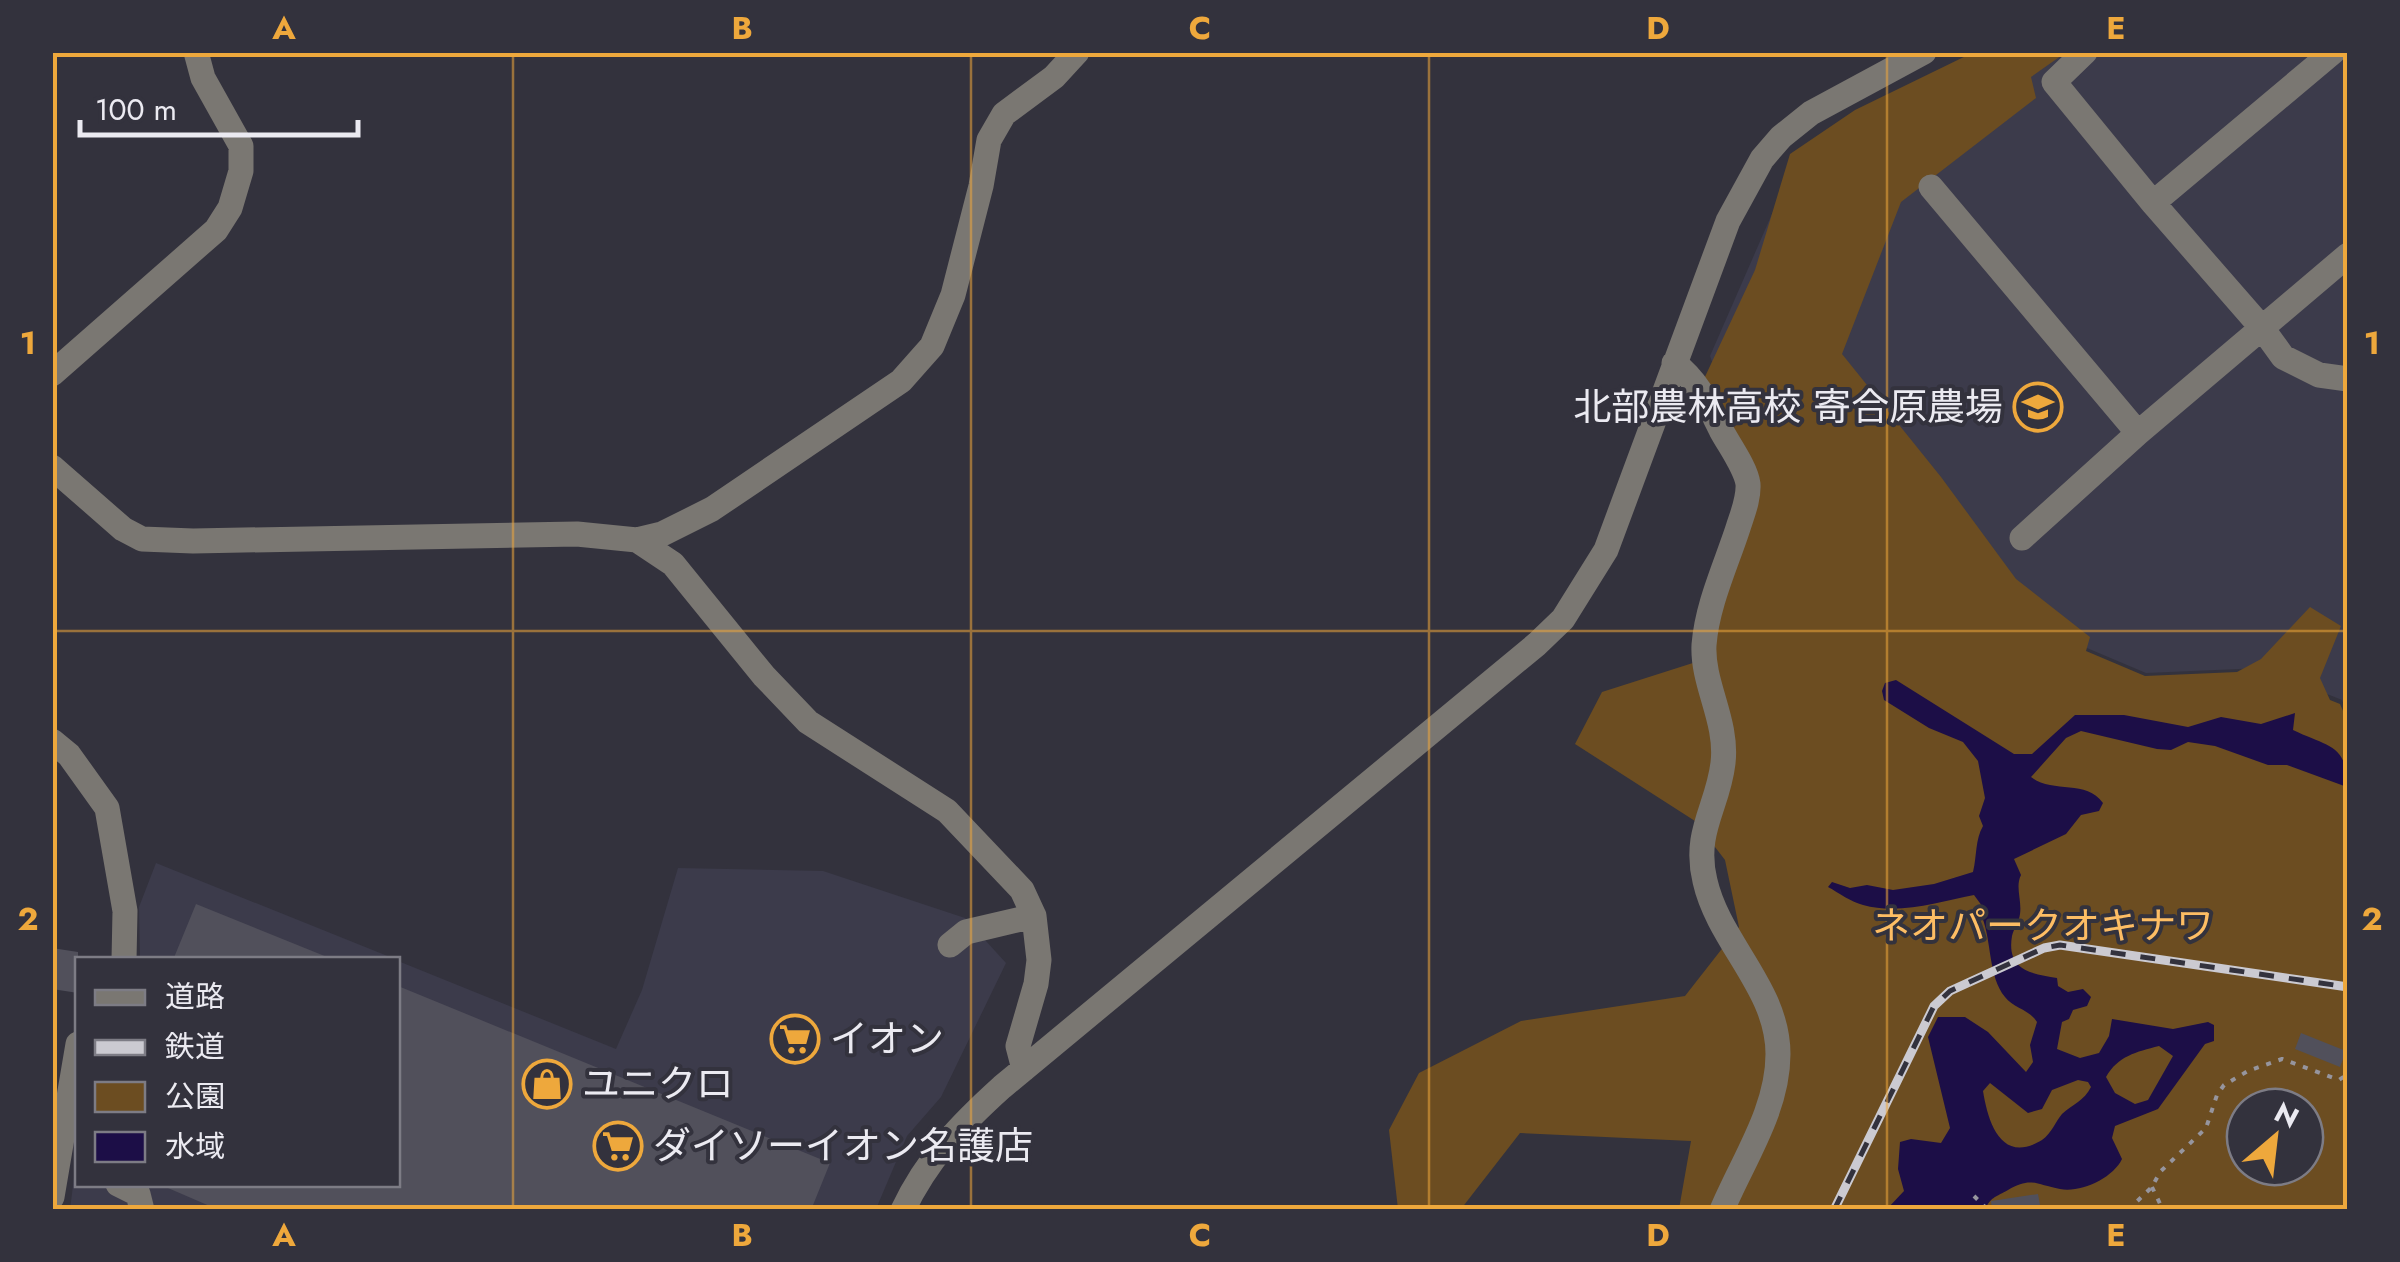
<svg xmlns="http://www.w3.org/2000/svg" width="2400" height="1262" font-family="Jost,'Noto Sans JP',sans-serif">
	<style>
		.built { fill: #3c3b4b }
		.green { fill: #6c4d21; fill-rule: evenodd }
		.water { fill: #1c0e47; fill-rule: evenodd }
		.building { fill: #51505b }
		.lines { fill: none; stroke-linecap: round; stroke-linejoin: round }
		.path { stroke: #96959e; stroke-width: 4; stroke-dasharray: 5 8; stroke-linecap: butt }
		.minor { stroke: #7a7772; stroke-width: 25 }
		.rail-casing { stroke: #cbcad1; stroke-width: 9 }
		.rail { stroke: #33323d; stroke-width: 5; stroke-dasharray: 15; stroke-linecap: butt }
		.grid { fill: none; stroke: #eea83c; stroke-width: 2.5; stroke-opacity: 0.55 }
		.labels { text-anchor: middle; stroke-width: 8; stroke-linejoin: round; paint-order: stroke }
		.poi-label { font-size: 38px; fill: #ebeaf1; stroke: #33323d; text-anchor: start }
		.park-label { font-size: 38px; fill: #fdbd64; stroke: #33323d }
		.neatline { fill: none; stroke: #eea83c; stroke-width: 4 }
		.grid-label { font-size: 32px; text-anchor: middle; font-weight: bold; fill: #eea83c }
	</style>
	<rect width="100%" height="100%" fill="#33323d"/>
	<!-- built -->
	<path class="built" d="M2003 53H2347V712L2342 700 2262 668 2146 673 1910 573 1746 458 1710 356 1782 191Z
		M156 863 395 959H140L139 907Z
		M678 868 823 871 965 918 1006 963 941 1097 907 1136 876 1209 70 1210 77 1152 78 1184H398V961L616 1049 642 990Z"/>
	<!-- green -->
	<path class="green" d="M1972 53H2065L2031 77 2036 98 1901 202 1842 354 1941 477 2016 579 2090 637 2086 651 2145 676 2237 672 2261 659 2310 607 2341 626 2320 678 2330 700 2340 704 2347 720V1209H1679L1691 1141 1520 1133 1461 1209H1398L1389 1130 1419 1073 1521 1021 1685 996 1739 927 1725 860 1695 821 1575 744 1602 692 1696 662 1758 488 1703 381 1755 270 1790 154 1855 110ZM2245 1107H2305V1167H2245Z"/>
	<!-- water -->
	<path class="water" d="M1896 680 2014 754H2032L2075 715H2124L2188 727 2221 717 2261 724 2295 713 2293 730C2328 747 2348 744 2347 787L2287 765H2268L2215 746 2188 742 2171 750 2157 749 2081 731 2066 738 2031 777C2053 794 2086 779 2103 803L2099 811 2081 815 2066 834 2014 859 2021 875C2015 887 2022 900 2020 914 2019 922 2014 928 2012 936 2006 971 2033 974 2057 978L2058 986 2068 992 2083 989 2091 997 2087 1006 2073 1010 2069 1019 2062 1022 2057 1049 2080 1058 2099 1053 2109 1036 2112 1019 2173 1029 2208 1022 2214 1025V1041L2205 1044 2158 1109 2115 1126 2112 1138 2122 1159C2113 1178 2081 1193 2060 1189 2037 1185 2031 1176 2008 1190 1996 1197 1992 1196 1985 1209H1887L1904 1191 1898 1169 1900 1142 1911 1139 1941 1143 1950 1128 1928 1037 1938 1017H1965L1988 1032 2026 1072 2033 1062 2030 1045 2037 1022C2029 1009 2013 1008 2005 997 1988 976 1992 942 1982 917L1985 910 1974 895C1939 902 1899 915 1863 905 1851 902 1839 893 1828 887L1832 882 1850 888 1867 885 1893 890 1934 884 1973 872C1977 855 1975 840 1983 826L1979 816 1985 798 1978 761 1963 742 1929 728 1884 700 1882 691 1885 683ZM2159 1046 2173 1056 2148 1100 2135 1104 2115 1093 2106 1077C2118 1056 2136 1052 2159 1046ZM2078 1080 2088 1082 2091 1087C2084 1101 2073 1104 2062 1114 2055 1122 2052 1133 2042 1140 2001 1165 1988 1122 1983 1091L1990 1083 2028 1113 2042 1109 2052 1090Z"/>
	<!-- building -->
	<path class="building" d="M196 904 332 959V960H173Z
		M52 948 78 952V993L52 989Z
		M398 986 830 1163 811 1210H219L161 1185 398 1184Z
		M2301 1033 2346 1051 2340 1067 2295 1049Z
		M2038 1194 2041 1210H1992L1991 1201Z"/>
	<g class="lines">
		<!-- path -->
		<path class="path" d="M2152 1187 2163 1210
			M1974 1196 1988 1210
			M2128 1210 2152 1187 2160 1172 2206 1128 2217 1095 2224 1085 2248 1071 2282 1059 2339 1080 2348 1074"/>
		<!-- minor -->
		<path class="minor" d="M2085 52 2054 82 2153 203 2262 328 2283 357 2319 375 2348 379
			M1931 187 2138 433
			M2153 203 2333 52
			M1674 363C1698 381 1708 404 1721 430 1729 445 1746 468 1748 484 1749 499 1742 515 1738 528 1726 565 1707 605 1704 645 1702 684 1728 721 1723 763 1718 807 1693 832 1705 881 1719 943 1778 988 1778 1054 1778 1110 1743 1160 1722 1210
			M52 374 216 230 230 208 241 171V146L203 78 196 52
			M52 467 123 529 142 539 193 541 577 534 637 540 662 534 712 509 901 381 932 346 953 295 981 186 989 140 1004 114 1054 77 1077 52
			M2022 538 2138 433 2348 255
			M637 540 673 564 764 676 808 722 947 811 1022 890 1034 916 1039 960 1036 984 1018 1046 1024 1069
			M52 741 69 755 107 808 125 911 124 960
			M950 945 966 932 1034 916
			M118 1184 138 1194 142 1210
			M52 1197 78 1044
			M903 1210C927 1159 961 1124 1002 1087L1537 644 1563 619 1606 550 1728 221 1762 159 1781 137 1811 113 1924 52"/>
		<!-- rail casing -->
		<g class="rail-casing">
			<path id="rail" d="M1834 1210 1934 1006 1950 991 2044 948 2060 945 2348 987"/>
		</g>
		<!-- rail -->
		<use href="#rail" class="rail"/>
	</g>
	<!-- grid -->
	<path class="grid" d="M513 52V1210M971 52V1210M1429 52V1210M1887 52V1210M52 631H2348"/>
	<!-- icons -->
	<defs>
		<g id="school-ring" transform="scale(2.5)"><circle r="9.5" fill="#33323d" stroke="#eea83c" stroke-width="1.5"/><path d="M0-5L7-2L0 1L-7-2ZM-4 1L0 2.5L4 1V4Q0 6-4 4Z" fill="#eea83c"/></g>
		<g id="supermarket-ring" transform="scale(2.5)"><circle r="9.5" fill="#33323d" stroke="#eea83c" stroke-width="1.5"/><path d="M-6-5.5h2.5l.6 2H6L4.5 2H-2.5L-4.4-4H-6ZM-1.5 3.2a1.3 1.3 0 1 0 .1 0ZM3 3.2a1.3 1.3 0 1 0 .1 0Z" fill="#eea83c"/></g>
		<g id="shop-ring" transform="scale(2.5)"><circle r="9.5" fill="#33323d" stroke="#eea83c" stroke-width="1.5"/><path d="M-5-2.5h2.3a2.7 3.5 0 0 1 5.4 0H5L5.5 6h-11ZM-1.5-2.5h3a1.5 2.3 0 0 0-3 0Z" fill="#eea83c"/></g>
	</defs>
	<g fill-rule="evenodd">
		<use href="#school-ring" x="2038" y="407"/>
		<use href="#supermarket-ring" x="795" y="1039"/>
		<use href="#shop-ring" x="547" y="1084"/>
		<use href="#supermarket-ring" x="618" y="1146"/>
	</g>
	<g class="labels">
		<!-- poi labels -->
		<g class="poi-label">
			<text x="2003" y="420" text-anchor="end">北部農林高校 寄合原農場</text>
			<text x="830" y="1052">イオン</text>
			<text x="582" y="1097">ユニクロ</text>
			<text x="653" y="1159">ダイソーイオン名護店</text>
		</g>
		<!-- park labels -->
		<g class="park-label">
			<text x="2043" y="939">ネオパークオキナワ</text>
		</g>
	</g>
	<!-- border -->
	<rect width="2400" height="1262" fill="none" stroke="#33323d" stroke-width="110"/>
	<!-- legend -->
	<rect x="75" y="957" width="325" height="230" fill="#33323d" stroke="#7d7c85" stroke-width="2.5"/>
	<rect x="95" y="990" width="50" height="15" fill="#7a7772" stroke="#7d7c85" stroke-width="2.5"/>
	<text x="165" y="1007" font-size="30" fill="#ebeaf1">道路</text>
	<rect x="95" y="1040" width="50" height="15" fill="#cbcad1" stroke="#7d7c85" stroke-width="2.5"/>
	<text x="165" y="1057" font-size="30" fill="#ebeaf1">鉄道</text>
	<rect x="95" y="1082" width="50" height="30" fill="#6c4d21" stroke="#7d7c85" stroke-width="2.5"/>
	<text x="165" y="1107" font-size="30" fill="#ebeaf1">公園</text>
	<rect x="95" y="1132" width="50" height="30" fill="#1c0e47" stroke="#7d7c85" stroke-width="2.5"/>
	<text x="165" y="1157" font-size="30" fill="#ebeaf1">水域</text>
	<!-- north arrow -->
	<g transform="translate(2275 1137) rotate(28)"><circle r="48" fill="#33323d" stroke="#7d7c85" stroke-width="2.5"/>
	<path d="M0-8L18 38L0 25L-18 38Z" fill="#eea83c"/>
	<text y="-15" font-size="28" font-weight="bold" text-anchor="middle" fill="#ebeaf1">N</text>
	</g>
	<!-- scale -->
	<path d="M80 120v15h278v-15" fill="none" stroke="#ebeaf1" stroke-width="5"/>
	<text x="95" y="120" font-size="30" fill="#ebeaf1" stroke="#33323d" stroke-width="8" paint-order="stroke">100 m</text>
	<rect x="55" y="55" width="2290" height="1152" class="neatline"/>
	<g class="grid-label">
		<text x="284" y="39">A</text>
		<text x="742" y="39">B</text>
		<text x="1200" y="39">C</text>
		<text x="1658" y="39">D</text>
		<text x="2116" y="39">E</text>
		<text x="28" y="354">1</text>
		<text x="2372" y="354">1</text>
		<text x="28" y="930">2</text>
		<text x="2372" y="930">2</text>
		<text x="284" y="1246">A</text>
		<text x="742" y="1246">B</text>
		<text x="1200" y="1246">C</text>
		<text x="1658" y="1246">D</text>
		<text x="2116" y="1246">E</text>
	</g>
</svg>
